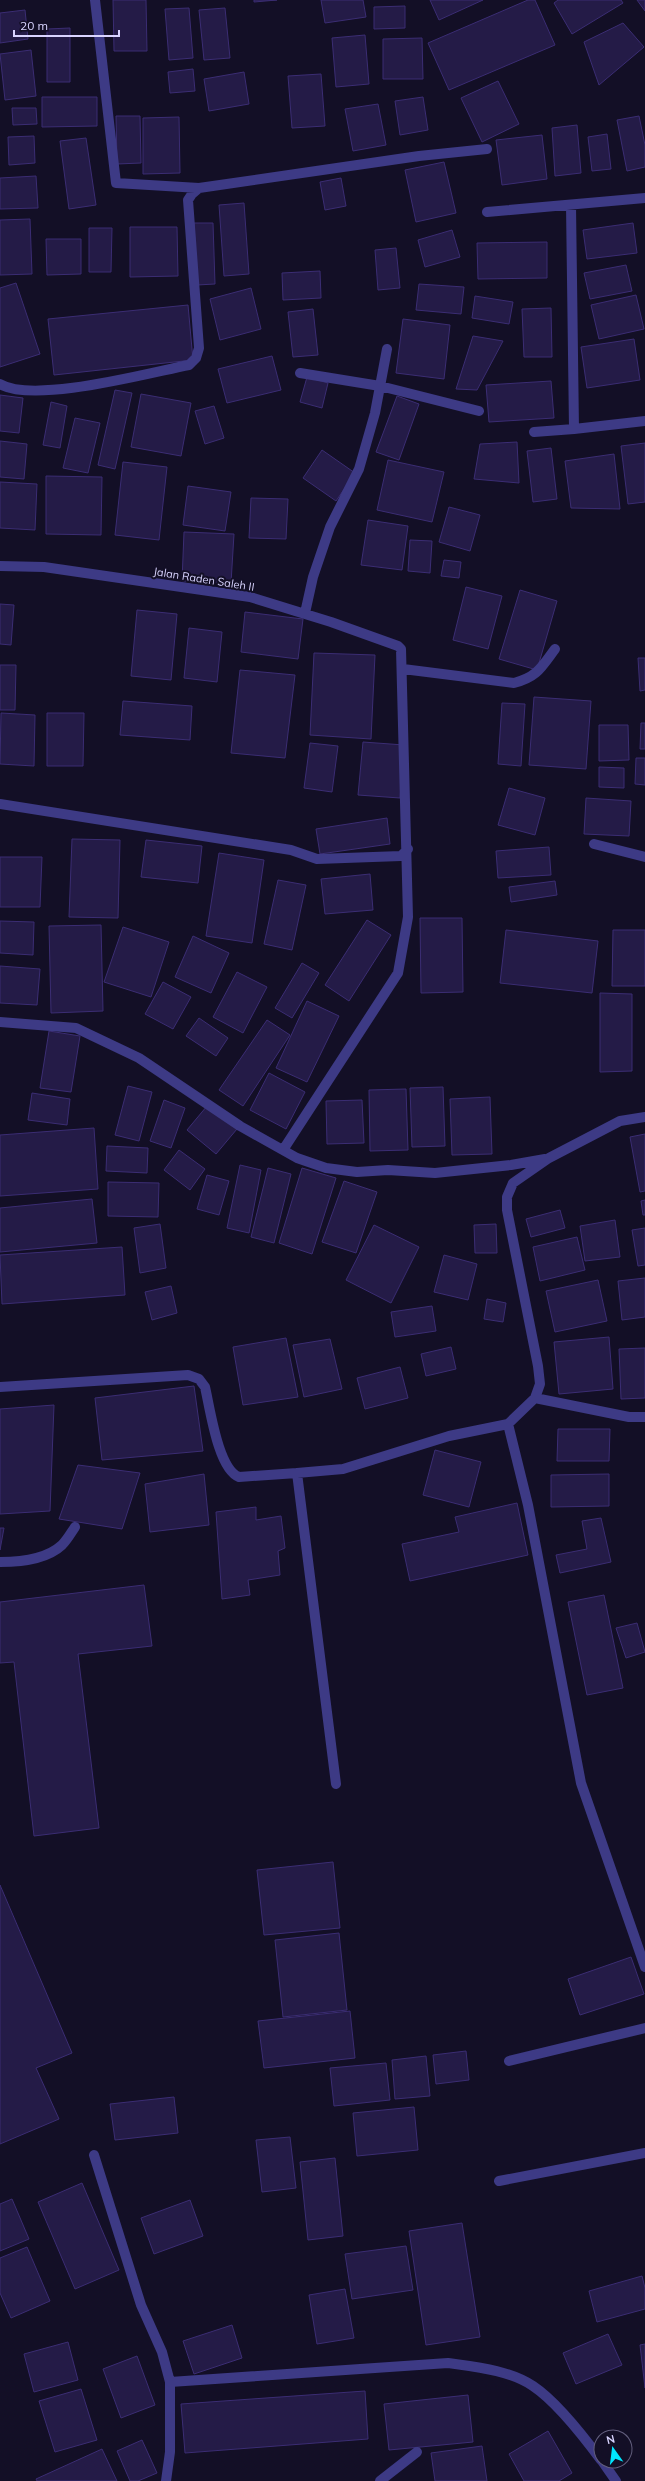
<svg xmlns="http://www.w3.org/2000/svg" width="645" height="2481" font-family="Mulish,sans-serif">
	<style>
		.building { fill: #241b47; stroke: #3b2d73 }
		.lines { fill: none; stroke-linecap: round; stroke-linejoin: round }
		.lane { stroke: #3d3a85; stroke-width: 10 }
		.street { stroke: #3d3a85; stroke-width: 10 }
		.labels { text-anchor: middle; stroke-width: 4; stroke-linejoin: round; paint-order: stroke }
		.street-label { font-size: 11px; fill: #d9d4ff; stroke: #130f26 }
	</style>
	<rect width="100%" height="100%" fill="#130f26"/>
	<!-- building -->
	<path class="building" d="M113 0H146L147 51H114Z
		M254 0H277L254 2Z
		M321 0H363L366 17 325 23Z
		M430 0H483L439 20Z
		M528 0H535L555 45 449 90 428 43Z
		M558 0H621L623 3 572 34 554 3Z
		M637 0H645V11Z
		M405 6V28L374 29V7Z
		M189 8 193 58 169 60 165 9Z
		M225 8 230 58 204 60 199 10Z
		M25 10 28 39 0 43V13Z
		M623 23 644 47 599 85 584 42Z
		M70 28V82H47V29Z
		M365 35 369 84 336 87 332 38Z
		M422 38 423 79H383V39Z
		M31 50 36 96 5 100 0 54Z
		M193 69 195 91 170 93 168 72Z
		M244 72 249 104 209 111 204 79Z
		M321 74 325 126 292 128 288 76Z
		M498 81 519 124 482 142 461 98Z
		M42 97H97V126L42 127Z
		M423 97 428 130 400 135 395 101Z
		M378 104 386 145 353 151 345 109Z
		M12 108H36L37 124 13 125Z
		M116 116H140L141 163 117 164Z
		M639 116 645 145V167L627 171 617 120Z
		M179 117 180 173 143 174V118Z
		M577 125 581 173 555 176 552 128Z
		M607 134 611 169 592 171 588 137Z
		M542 135 547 179 502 185 496 140Z
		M34 136 35 163 9 165 8 137Z
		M86 138 96 205 69 209 60 141Z
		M444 162 456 213 416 222 405 170Z
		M36 176 38 208 0 209V178Z
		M341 178 346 206 325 210 320 182Z
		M244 203 249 274 224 276 219 205Z
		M30 219 32 274 0 275V220Z
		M194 223H213L215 284 197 285Z
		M633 223 637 253 587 259 583 230Z
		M130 227H177L178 276 130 277Z
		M89 228H112L111 272H89Z
		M452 230 460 257 425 267 418 240Z
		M46 239H81V274L47 275Z
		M547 242V278L478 279 477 243Z
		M396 248 400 288 378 290 375 250Z
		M626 265 632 291 590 299 584 273Z
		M320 271 321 298 283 300 282 273Z
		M16 283 40 354 0 367V288Z
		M419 284 464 287 461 314 416 310Z
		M251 288 261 329 220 340 210 299Z
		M636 295 644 329 599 339 591 305Z
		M475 296 513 302 509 324 472 318Z
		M188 305 193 360 54 375 48 319Z
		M551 308 552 357H524L522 309Z
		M313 309 318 355 293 357 288 312Z
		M403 319 450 325 444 379 396 373Z
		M473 336 503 341 477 390 456 389Z
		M634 339 640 380 587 388 581 347Z
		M272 356 281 390 227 403 218 369Z
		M307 377 328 383 322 408 300 402Z
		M551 381 554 418 489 422 486 385Z
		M115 390 132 393 115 469 98 465Z
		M141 394 191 403 181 456 131 447Z
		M0 395 23 398 19 433 0 431Z
		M397 396 419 404 399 460 376 452Z
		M51 402 67 406 60 448 43 445Z
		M214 406 224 438 205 444 195 411Z
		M75 418 100 423 88 473 63 468Z
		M0 441 27 444 24 479 0 477Z
		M517 442 519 483 474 479 480 444Z
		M645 443V502L628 504 621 446Z
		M551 448 557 499 533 502 527 451Z
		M322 450 355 473 336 501 303 478Z
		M614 454 620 509 571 508 565 461Z
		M388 460 444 472 432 522 377 510Z
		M123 462 167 467 159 540 115 535Z
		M46 476 102 477 101 535 46 534Z
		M0 482 37 484 35 530 0 528Z
		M188 486 231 492 225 531 183 525Z
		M251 498 288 499 286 539 249 538Z
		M449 507 480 515 470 551 439 542Z
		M368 520 408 526 402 570 361 565Z
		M184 532 234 534 231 583 182 581Z
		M410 540 432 541 430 573 408 571Z
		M444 560 461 562 459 578 441 576Z
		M466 587 502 596 488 649 453 640Z
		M520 590 557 601 537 670 499 659Z
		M0 604 14 605 11 645 0 644Z
		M137 610 177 614 171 680 131 676Z
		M245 612 303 619 298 659 241 652Z
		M189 628 222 632 217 682 184 678Z
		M314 653 375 655 371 739 310 735Z
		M638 658H645V690L640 691Z
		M0 665H16L15 710H0Z
		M240 670 295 675 285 758 231 753Z
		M534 697 591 701 586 769 529 765Z
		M123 701 192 706 190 740 120 735Z
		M502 703 525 704 521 766 498 764Z
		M1 713 35 715 34 766 0 764Z
		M47 713H84L83 766H47Z
		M641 723H645V749H640Z
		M599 725H628L629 760 599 761Z
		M363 742 404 745 400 798 358 795Z
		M310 743 338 746 332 792 304 788Z
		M636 758H645V785L635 784Z
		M599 767 624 768V788L599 787Z
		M509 788 545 798 535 835 498 825Z
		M586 798 631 801 629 836 584 834Z
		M387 818 390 844 320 854 316 829Z
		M72 839 120 840 118 918 69 917Z
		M146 840 202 846 198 883 141 877Z
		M549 847 551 875 498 878 496 851Z
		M219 853 264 860 252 943 206 936Z
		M0 857H42L40 907H0Z
		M370 874 373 910 325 914 321 879Z
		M278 880 306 885 292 950 264 944Z
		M555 881 557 895 511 902 509 887Z
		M420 918H462L463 992 421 993Z
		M367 920 391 935 349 1001 325 985Z
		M0 921 34 922 33 955 0 953Z
		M101 925 103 1011 51 1013 49 926Z
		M123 927 169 942 151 997 104 982Z
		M506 930 598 941 592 993 500 983Z
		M613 930H645V986H612Z
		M193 936 229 953 211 993 175 977Z
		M302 963 319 973 292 1018 275 1008Z
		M0 966 40 969 37 1005 0 1003Z
		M237 972 267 987 243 1033 213 1017Z
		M163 982 191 997 173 1029 145 1014Z
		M600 993 632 994V1071L600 1072Z
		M307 1001 339 1016 307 1082 276 1068Z
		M199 1018 228 1038 216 1056 186 1036Z
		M267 1020 290 1035 243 1106 219 1090Z
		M49 1031 80 1036 71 1092 40 1088Z
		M269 1073 305 1092 286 1129 250 1110Z
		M128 1086 152 1092 139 1141 115 1135Z
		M443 1087 445 1146 412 1147 410 1088Z
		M406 1089 408 1150 370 1151 369 1090Z
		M32 1093 70 1099 67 1125 28 1120Z
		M490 1097 492 1154 452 1155 450 1099Z
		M164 1100 185 1108 171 1148 150 1141Z
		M362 1100 364 1143 327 1144 326 1101Z
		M207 1106 237 1129 216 1154 187 1130Z
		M94 1128 98 1189 0 1196V1135Z
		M645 1134V1191L640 1192 630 1137Z
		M107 1146 148 1148 147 1173 106 1171Z
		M179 1150 205 1169 190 1190 164 1170Z
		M240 1165 261 1170 249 1233 227 1228Z
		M268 1168 291 1174 274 1243 251 1237Z
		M302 1168 336 1178 312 1254 279 1243Z
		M207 1175 229 1181 219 1215 197 1209Z
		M344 1181 377 1192 356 1253 322 1242Z
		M108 1182 159 1183 158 1217 108 1216Z
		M92 1199 97 1243 0 1252V1208Z
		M645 1200V1215H643L641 1201Z
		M560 1210 565 1228 531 1237 526 1219Z
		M615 1220 620 1257 585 1261 580 1226Z
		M160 1224 166 1268 140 1273 134 1228Z
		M496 1224 497 1253H475L474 1225Z
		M374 1225 419 1247 391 1303 346 1280Z
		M645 1228V1265L638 1266 632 1230Z
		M577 1237 585 1270 540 1281 533 1247Z
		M122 1247 125 1295 2 1304 0 1255Z
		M444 1255 477 1264 468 1300 434 1292Z
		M645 1278V1317L622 1320 618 1281Z
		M598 1280 607 1321 555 1332 546 1291Z
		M171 1286 177 1313 152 1320 145 1292Z
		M487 1299 506 1303 503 1322 484 1319Z
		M432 1306 436 1331 395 1337 391 1312Z
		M609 1337 613 1389 559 1394 554 1342Z
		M286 1338 298 1397 243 1405 233 1347Z
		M330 1339 342 1389 304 1397 293 1345Z
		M451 1347 456 1369 426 1376 421 1354Z
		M645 1348V1398L621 1399 619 1349Z
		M400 1367 408 1398 365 1409 357 1378Z
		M194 1386 203 1451 102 1460 95 1398Z
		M54 1405 50 1511 0 1514V1409Z
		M558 1429H610L609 1461H557Z
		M435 1450 481 1462 469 1507 423 1495Z
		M78 1465 140 1473 122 1529 59 1519Z
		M204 1474 209 1525 150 1532 145 1484Z
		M609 1474V1506L551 1507V1475Z
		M517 1503 528 1555 410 1581 402 1544 459 1532 455 1517Z
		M256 1507V1520L281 1516 285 1548 278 1551 280 1575 248 1580 250 1595 222 1599 216 1512Z
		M601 1518 611 1562 560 1573 556 1555 587 1549 582 1521Z
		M0 1528H4L0 1550Z
		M144 1585 152 1646 78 1654 99 1828 34 1836 14 1662 0 1663V1602Z
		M604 1595 623 1688 587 1695 568 1602Z
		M637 1623 645 1652 626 1658 616 1628Z
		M333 1862 340 1928 264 1935 257 1870Z
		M0 1885 72 2053 36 2068 59 2119 0 2144Z
		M339 1933 347 2010 283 2017 275 1940Z
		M631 1957 644 1994 580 2015 568 1979Z
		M350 2011 355 2058 264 2068 258 2021Z
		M466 2051 469 2080 436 2084 433 2055Z
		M426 2056 430 2096 395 2099 392 2060Z
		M386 2063 390 2100 334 2106 330 2068Z
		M174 2097 178 2133 115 2140 110 2104Z
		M414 2107 418 2150 357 2156 353 2113Z
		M290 2137 296 2188 262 2192 256 2140Z
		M335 2158 343 2236 308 2240 300 2162Z
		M82 2183 119 2270 75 2289 38 2202Z
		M12 2199 29 2239 0 2251V2204Z
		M190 2200 203 2236 154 2254 141 2218Z
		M462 2223 480 2337 426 2345 409 2231Z
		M406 2246 413 2290 352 2299 345 2254Z
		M27 2247 50 2301 11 2318 0 2293V2258Z
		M642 2276 645 2288V2309L597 2322 589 2291Z
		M345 2289 354 2338 317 2344 309 2295Z
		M232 2325 242 2358 194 2374 183 2341Z
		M608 2334 622 2365 576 2384 563 2353Z
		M68 2342 78 2380 34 2392 24 2354Z
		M645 2344V2388L640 2345Z
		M137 2356 155 2405 121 2418 103 2369Z
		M81 2389 97 2440 55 2452 39 2401Z
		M365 2391 368 2439 185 2453 181 2404Z
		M468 2395 473 2442 389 2450 384 2404Z
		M548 2431 572 2473 559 2481H524L509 2454Z
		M142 2440 157 2473 138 2481H130L117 2451Z
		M482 2446 487 2481H435L431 2453Z
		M102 2449 117 2481H37L36 2479Z"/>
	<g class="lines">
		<!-- lane -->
		<path class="lane" d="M0 1562C20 1562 47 1559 62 1545 67 1540 71 1533 75 1527
			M380 2481 417 2452"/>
		<!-- street -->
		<path class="street" d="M95 0 116 183 199 188
			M571 205 574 429 645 421
			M487 212 645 198
			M300 373 380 386 479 411
			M0 384C34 404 148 373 189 365L196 358 199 348 188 200 192 194 199 188 419 156 487 149
			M534 432 574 429
			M0 566 44 567 250 597 331 622 398 646 401 649 408 917 398 973 283 1150
			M305 613 313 577 330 527 359 469 375 413 387 349
			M403 669 514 683C537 677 541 668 555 649
			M0 804 291 850 317 859 401 856 408 849
			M594 844 645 857
			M0 1022 76 1028 139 1058 240 1126 297 1158 326 1168 357 1172 388 1170 435 1173 511 1165 545 1159
			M0 1387 188 1375 199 1379 205 1387C210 1408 218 1469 239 1477L297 1473
			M535 1398 629 1417H645
			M508 1424 528 1505 581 1783 645 1967
			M336 1784 297 1473 343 1469 449 1436 508 1424 535 1398 540 1384 538 1366 507 1210V1197L513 1183 549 1158 620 1121 645 1117
			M509 2061 645 2028
			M94 2155 141 2305 162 2352 170 2382V2452L166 2481
			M499 2181 645 2153
			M170 2382 448 2363C476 2367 509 2370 533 2386 557 2402 584 2437 601 2460
			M602 2461 616 2481"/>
	</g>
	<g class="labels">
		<!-- street labels -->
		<g class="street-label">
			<text transform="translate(204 579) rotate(9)" y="4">Jalan Raden Saleh II</text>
		</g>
	</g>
	<!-- north arrow -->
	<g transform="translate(613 2449) rotate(346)"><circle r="19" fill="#130f26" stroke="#625e7d"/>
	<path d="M0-3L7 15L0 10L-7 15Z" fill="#00e5ff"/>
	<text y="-6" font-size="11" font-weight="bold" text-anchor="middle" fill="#d9d4ff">N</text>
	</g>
	<!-- scale -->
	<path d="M14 30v6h105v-6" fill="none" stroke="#d9d4ff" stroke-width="2"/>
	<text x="20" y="30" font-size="12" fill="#d9d4ff" stroke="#130f26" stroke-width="3" paint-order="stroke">20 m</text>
</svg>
